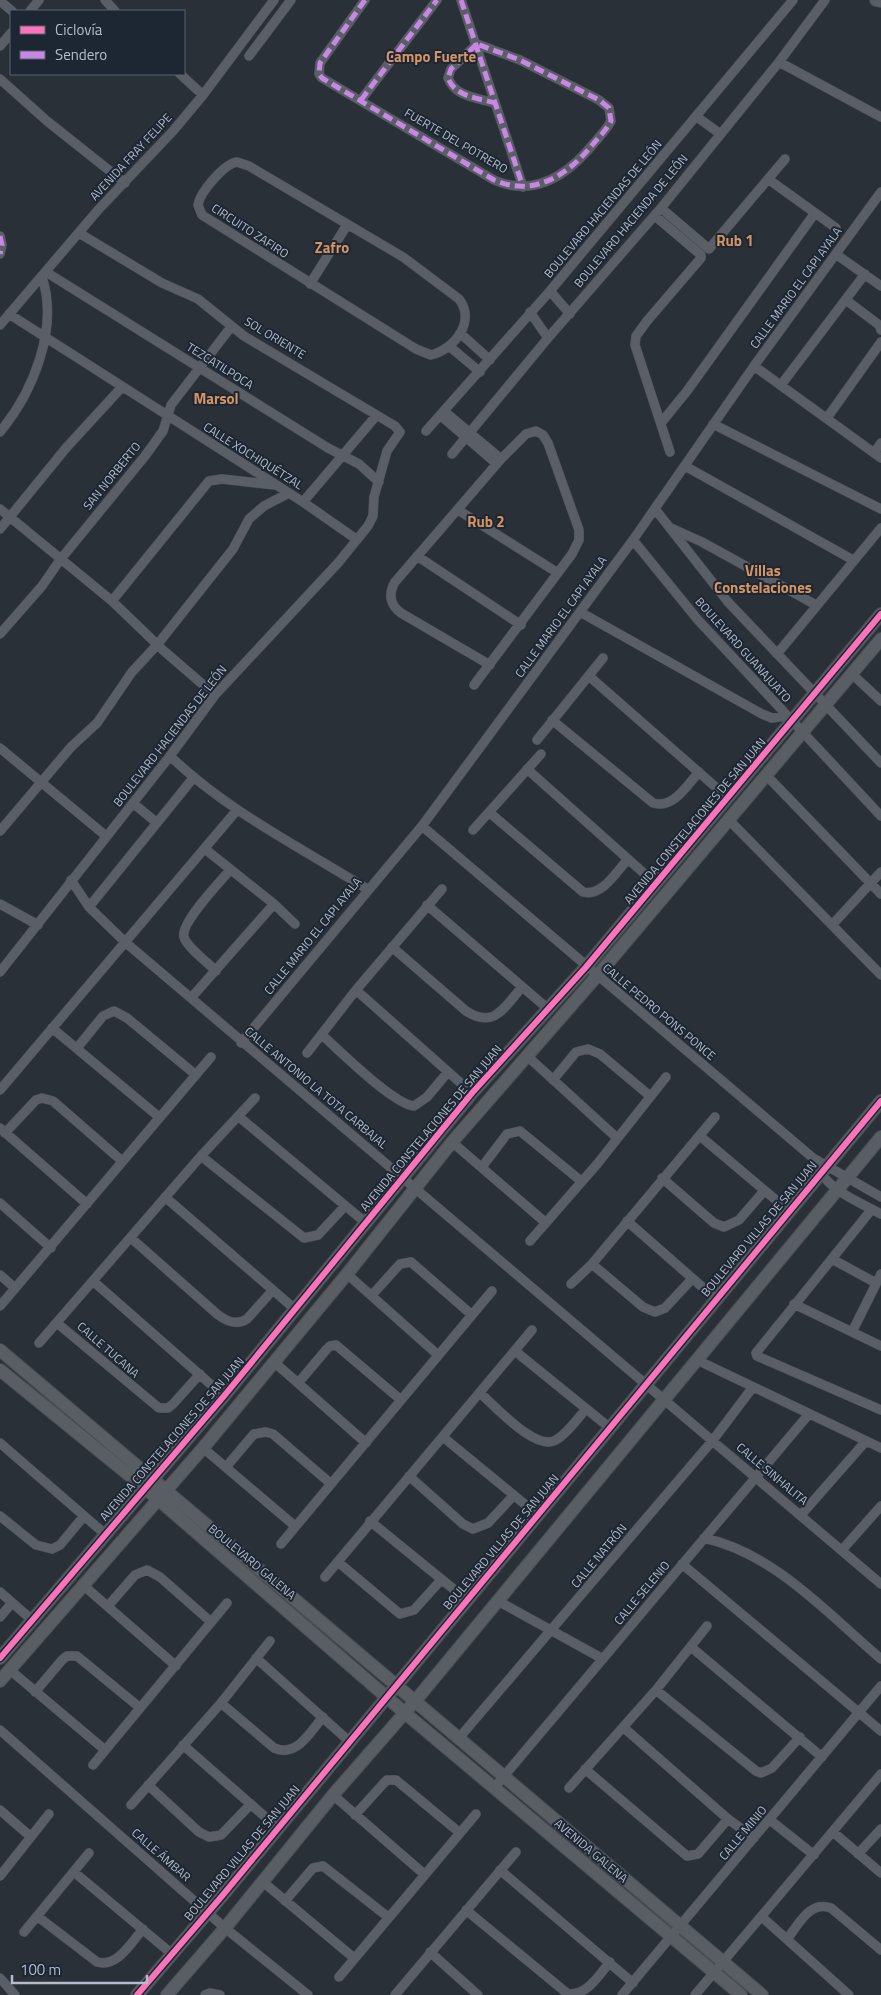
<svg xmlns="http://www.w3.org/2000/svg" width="881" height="1995" font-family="'Titillium Web',sans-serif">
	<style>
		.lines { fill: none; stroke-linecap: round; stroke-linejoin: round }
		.street-casing { stroke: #484c53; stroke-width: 10 }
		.secondary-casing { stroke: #484c53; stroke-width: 14 }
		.street { stroke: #5a5e66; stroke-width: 9 }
		.secondary { stroke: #595d64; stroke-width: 12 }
		.quiet { stroke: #c787e3; stroke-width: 5; stroke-dasharray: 10 5; stroke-linecap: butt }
		.cycleway-casing { stroke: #1d2633; stroke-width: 9 }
		.cycleway { stroke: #fb73b8; stroke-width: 6 }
		.labels { text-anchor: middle; stroke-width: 4; stroke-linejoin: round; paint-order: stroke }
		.street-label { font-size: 12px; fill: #b4bcc9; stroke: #1d2633 }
		.quarter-label { font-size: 15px; font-weight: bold; fill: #d59563; stroke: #1d2633 }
	</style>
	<rect width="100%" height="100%" fill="#2a3038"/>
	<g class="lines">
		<!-- street casing -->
		<g class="street-casing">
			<path id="street" d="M105 0 115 11
				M365 0 320 63 319 74 322 78 494 180C535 198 569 174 594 143 600 136 607 129 611 121L609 108 599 100 520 60 477 44 451 69 448 78C455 97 478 98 495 103
				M461 0 523 187
				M0 1 12 11
				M30 11 39 0
				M0 46 11 33
				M249 56 291 0
				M779 62 881 117
				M180 74 203 95
				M0 79 47 121 125 183
				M361 100 437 0
				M697 117 719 133
				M237 162 249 166 403 257 459 299C476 321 455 349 431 355L416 349 202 215 198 205C200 192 224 164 237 162Z
				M768 179 836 228
				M661 208 709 249 785 159
				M655 216 701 255V258L647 321 636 336 635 345 670 452
				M0 236 2 245 0 254
				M837 255 881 286
				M46 272 328 448 359 464 379 482
				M310 284 347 225
				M550 291 570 314
				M846 300 879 325 881 330
				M530 312 548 338
				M9 314 303 502 356 539
				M0 325 98 210 173 131 203 95 274 0
				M460 333 490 360
				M449 346 480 372
				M754 366 881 458
				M781 385 865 274
				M444 411 501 459
				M440 415 497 464
				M827 418 881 342
				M661 423 687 391 815 213
				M713 424 881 509
				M426 431 550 291 793 0
				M0 432C33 392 59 329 42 277
				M874 453 881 443
				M452 454 548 338 661 208 779 62 825 0
				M685 466 853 560
				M303 502 376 416
				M0 509 112 601 164 651 215 695
				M655 509 728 602 881 763
				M458 510 558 573
				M671 528 702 542 816 605
				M0 529 66 448 122 387
				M633 540 698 620 881 816
				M417 556 521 625
				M112 601 209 481 222 479 275 485
				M580 612 762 714 772 718 786 716
				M0 634 42 586 60 560 145 456 163 431 171 405 231 327
				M777 654 881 528
				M852 674 881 701
				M590 677 727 797
				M474 685 572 554 579 540V530L548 443 543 435 536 431 526 434 501 459 395 582C388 594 390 605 401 613L490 665
				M552 720 653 803C674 809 687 785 699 772
				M537 740 603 658
				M0 748 106 836
				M170 756C227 811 300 847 367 889
				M527 769 656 884
				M767 776 881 894
				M133 803 157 823
				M490 813 583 892C602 897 617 871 628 859
				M729 820 881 975
				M422 826 813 1158 881 1197
				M473 830 541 754
				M0 831 71 747 97 723 132 672 157 645 233 549 249 519 264 506 289 493
				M205 849 274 904 295 924
				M71 880 89 907 125 942 881 1584
				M0 904 38 925
				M427 905 547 1008
				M89 907 194 777
				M832 925 881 872
				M392 947 466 1011C494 1029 504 1008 522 987
				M216 971C208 963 186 946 184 937 180 923 221 881 230 870
				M0 972 170 756 215 695 338 563 368 526 373 516 374 497 387 451 400 432 395 426 244 336 198 299 162 283 79 233
				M356 990 472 1093
				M191 998 274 904
				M52 1028 159 1117
				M322 1035C340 1051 393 1104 414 1106L427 1097 448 1072
				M241 1043 422 826 633 540 754 366 881 192
				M77 1048 103 1016 114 1011 127 1018 196 1075
				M307 1053 356 990 442 889
				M526 1055 617 1138
				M553 1080 576 1052 588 1049 600 1054 650 1096
				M0 1090 237 810
				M238 1116 366 1223
				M0 1128 87 1204
				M5 1133 36 1100 42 1098 53 1101 122 1161
				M700 1136 789 1211
				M452 1142 546 1223
				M201 1156 304 1238 318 1235 345 1206
				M482 1167 507 1134 520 1131 581 1181
				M819 1170C832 1192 859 1202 881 1214
				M662 1178 714 1223 724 1227 739 1220 764 1191
				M165 1197 296 1310
				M0 1203 51 1248
				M872 1209 756 1353 757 1356 881 1410
				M627 1221 716 1299
				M131 1238 217 1314C226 1321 236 1326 247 1319L272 1291
				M530 1241 598 1163 666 1077
				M832 1259 876 1283
				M592 1264 643 1307 655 1312 665 1308 692 1279
				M347 1274 438 1355
				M0 1275 15 1288
				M93 1281 224 1396
				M571 1284 592 1264 715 1117
				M372 1295 400 1264 411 1262 472 1315
				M794 1304 881 1346
				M0 1306 211 1057
				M57 1323 159 1408H168L173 1404 200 1374
				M852 1332 881 1274
				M39 1343 201 1156 255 1098
				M515 1351 610 1428
				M697 1360 881 1448
				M274 1362 366 1443
				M299 1382 326 1350 330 1346 336 1345 401 1400
				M480 1393C495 1406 536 1452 556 1440 568 1433 577 1419 586 1409
				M443 1437 538 1515
				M0 1443 105 1534
				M203 1448 295 1526
				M226 1467 254 1434 266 1432 273 1434 330 1483
				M409 1476 463 1524 473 1529 488 1523 514 1495
				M801 1515 866 1441
				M0 1516 36 1545 52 1549 60 1545 84 1516
				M370 1521 467 1600
				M704 1538C774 1553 828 1614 881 1659
				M281 1544 492 1291
				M842 1550 881 1506
				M338 1562 400 1614 414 1610 441 1580
				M682 1564 881 1731
				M325 1577 532 1330
				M83 1585 176 1666
				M0 1592 32 1620
				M498 1601 603 1659
				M108 1606 135 1575 147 1570 160 1577 211 1622
				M0 1617 12 1603
				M691 1647 822 1757
				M256 1658 350 1742
				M10 1670 105 1750
				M656 1690 756 1771 761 1773 772 1768 800 1737
				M35 1692 62 1660 67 1656H77L139 1707
				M221 1703 274 1748C297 1758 310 1732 323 1717
				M623 1727 728 1819 754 1838
				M0 1730 225 1928 308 1995
				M459 1738 713 1440 753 1387
				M183 1745 278 1828
				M93 1765 227 1603
				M585 1769 687 1856 698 1854 728 1819
				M148 1785 199 1832 209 1837 221 1835 251 1804
				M494 1788 809 1414
				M569 1788 656 1690 707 1626
				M333 1795 424 1874
				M131 1805 221 1703 270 1641
				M0 1810 31 1837
				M355 1815 383 1784 387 1780H396L460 1833
				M770 1820 814 1855
				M833 1832 881 1873
				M858 1854 881 1829
				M500 1870 633 1983
				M74 1872 172 1954
				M0 1876 49 1814
				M263 1882 354 1958
				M285 1901 313 1868 323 1866 388 1917
				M466 1910 568 1994C588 1995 598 1976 610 1962
				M37 1916 97 1962C117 1968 131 1943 143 1929
				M762 1917 849 1995
				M24 1932 89 1853
				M787 1939C799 1924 810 1900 831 1908L881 1950
				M430 1952 478 1995
				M339 1977 476 1814
				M0 1978 15 1995
				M205 1995 210 1993 220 1995
				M395 1995 516 1852
				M622 1995 881 1686
				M695 1995 881 1774"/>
		</g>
		<!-- secondary casing -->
		<g class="secondary-casing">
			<path id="secondary" d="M876 0 881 1
				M0 1350 762 1995
				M0 1370 145 1488 405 1713 741 1995
				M0 1658 224 1396 472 1093 586 967 881 614
				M0 1681 203 1448 347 1274 452 1142 597 976 881 639
				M137 1995 222 1896 881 1101
				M167 1995 225 1928 333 1795 416 1700 881 1137"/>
		</g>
		<!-- street -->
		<use href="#street" class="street"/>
		<!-- secondary -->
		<use href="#secondary" class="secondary"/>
		<!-- quiet -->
		<path class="quiet" d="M365 0 320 63 319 74 322 78 494 180C535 198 569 174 594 143 600 136 607 129 611 121L609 108 599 100 520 60 477 44 451 69 448 78C455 97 478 98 495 103
			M461 0 523 187
			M361 100 437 0
			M0 236 2 245 0 254"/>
		<!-- cycleway casing -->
		<g class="cycleway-casing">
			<path id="cycleway" d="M0 1658 224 1396 472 1093 586 967 881 614
				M137 1995 222 1896 881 1101"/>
		</g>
		<!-- cycleway -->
		<use href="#cycleway" class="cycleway"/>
	</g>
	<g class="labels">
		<!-- street labels -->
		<g class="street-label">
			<text transform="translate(456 141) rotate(30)" y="4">FUERTE DEL POTRERO</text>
			<text transform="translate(131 157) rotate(-47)" y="4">AVENIDA FRAY FELIPE</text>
			<text transform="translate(603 209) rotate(-50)" y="4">BOULEVARD HACIENDAS DE LEÓN</text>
			<text transform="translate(631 221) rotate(-50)" y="4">BOULEVARD HACIENDA DE LEÓN</text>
			<text transform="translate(250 231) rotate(33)" y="4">CIRCUITO ZAFIRO</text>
			<text transform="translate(796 288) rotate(-54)" y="4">CALLE MARIO EL CAPI AYALA</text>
			<text transform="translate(275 338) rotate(31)" y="4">SOL ORIENTE</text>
			<text transform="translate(220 366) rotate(32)" y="4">TEZCATILPOCA</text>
			<text transform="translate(253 456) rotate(32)" y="4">CALLE XOCHIQUÉTZAL</text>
			<text transform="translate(112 476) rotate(-51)" y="4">SAN NORBERTO</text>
			<text transform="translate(561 617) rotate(-54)" y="4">CALLE MARIO EL CAPI AYALA</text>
			<text transform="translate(743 650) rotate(48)" y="4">BOULEVARD GUANAJUATO</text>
			<text transform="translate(170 736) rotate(-52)" y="4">BOULEVARD HACIENDAS DE LEÓN</text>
			<text transform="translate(695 821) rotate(-50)" y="4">AVENIDA CONSTELACIONES DE SAN JUAN</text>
			<text transform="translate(313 936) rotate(-51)" y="4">CALLE MARIO EL CAPI AYALA</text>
			<text transform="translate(659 1012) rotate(40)" y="4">CALLE PEDRO PONS PONCE</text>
			<text transform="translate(316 1088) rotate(40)" y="4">CALLE ANTONIO LA TOTA CARBAJAL</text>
			<text transform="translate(431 1128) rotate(-50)" y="4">AVENIDA CONSTELACIONES DE SAN JUAN</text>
			<text transform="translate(759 1229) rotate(-50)" y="4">BOULEVARD VILLAS DE SAN JUAN</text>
			<text transform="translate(108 1350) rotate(41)" y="4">CALLE TUCANA</text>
			<text transform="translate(172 1439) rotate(-49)" y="4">AVENIDA CONSTELACIONES DE SAN JUAN</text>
			<text transform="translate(772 1474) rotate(40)" y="4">CALLE SINHALITA</text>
			<text transform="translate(501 1542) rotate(-50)" y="4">BOULEVARD VILLAS DE SAN JUAN</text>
			<text transform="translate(599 1556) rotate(-50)" y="4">CALLE NATRÓN</text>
			<text transform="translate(252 1562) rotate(40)" y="4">BOULEVARD GALENA</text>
			<text transform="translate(642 1593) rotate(-50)" y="4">CALLE SELENIO</text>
			<text transform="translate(743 1833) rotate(-50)" y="4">CALLE MINIO</text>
			<text transform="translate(591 1851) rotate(40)" y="4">AVENIDA GALENA</text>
			<text transform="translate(242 1853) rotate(-50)" y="4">BOULEVARD VILLAS DE SAN JUAN</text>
			<text transform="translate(161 1855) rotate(41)" y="4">CALLE ÁMBAR</text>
		</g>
		<!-- quarter labels -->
		<g class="quarter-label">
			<text x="431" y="62">Campo Fuerte</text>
			<text x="735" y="246">Rub 1</text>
			<text x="332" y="253">Zafro</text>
			<text x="216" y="404">Marsol</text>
			<text x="486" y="527">Rub 2</text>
			<text x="763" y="576">Villas<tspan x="763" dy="17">Constelaciones</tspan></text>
		</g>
	</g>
	<!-- legend -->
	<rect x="10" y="10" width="175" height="65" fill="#1d2633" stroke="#59626f"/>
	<rect x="20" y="26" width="25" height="8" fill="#fb73b8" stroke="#59626f"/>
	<text x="55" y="35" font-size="15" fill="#b4bcc9">Ciclovía</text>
	<rect x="20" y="51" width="25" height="8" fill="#c787e3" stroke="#59626f"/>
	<text x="55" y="60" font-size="15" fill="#b4bcc9">Sendero</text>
	<!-- scale -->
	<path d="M12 1975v8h135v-8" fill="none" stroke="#b4bcc9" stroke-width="2.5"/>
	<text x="20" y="1975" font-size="15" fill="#b4bcc9" stroke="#1d2633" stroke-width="4" paint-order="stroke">100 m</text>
</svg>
